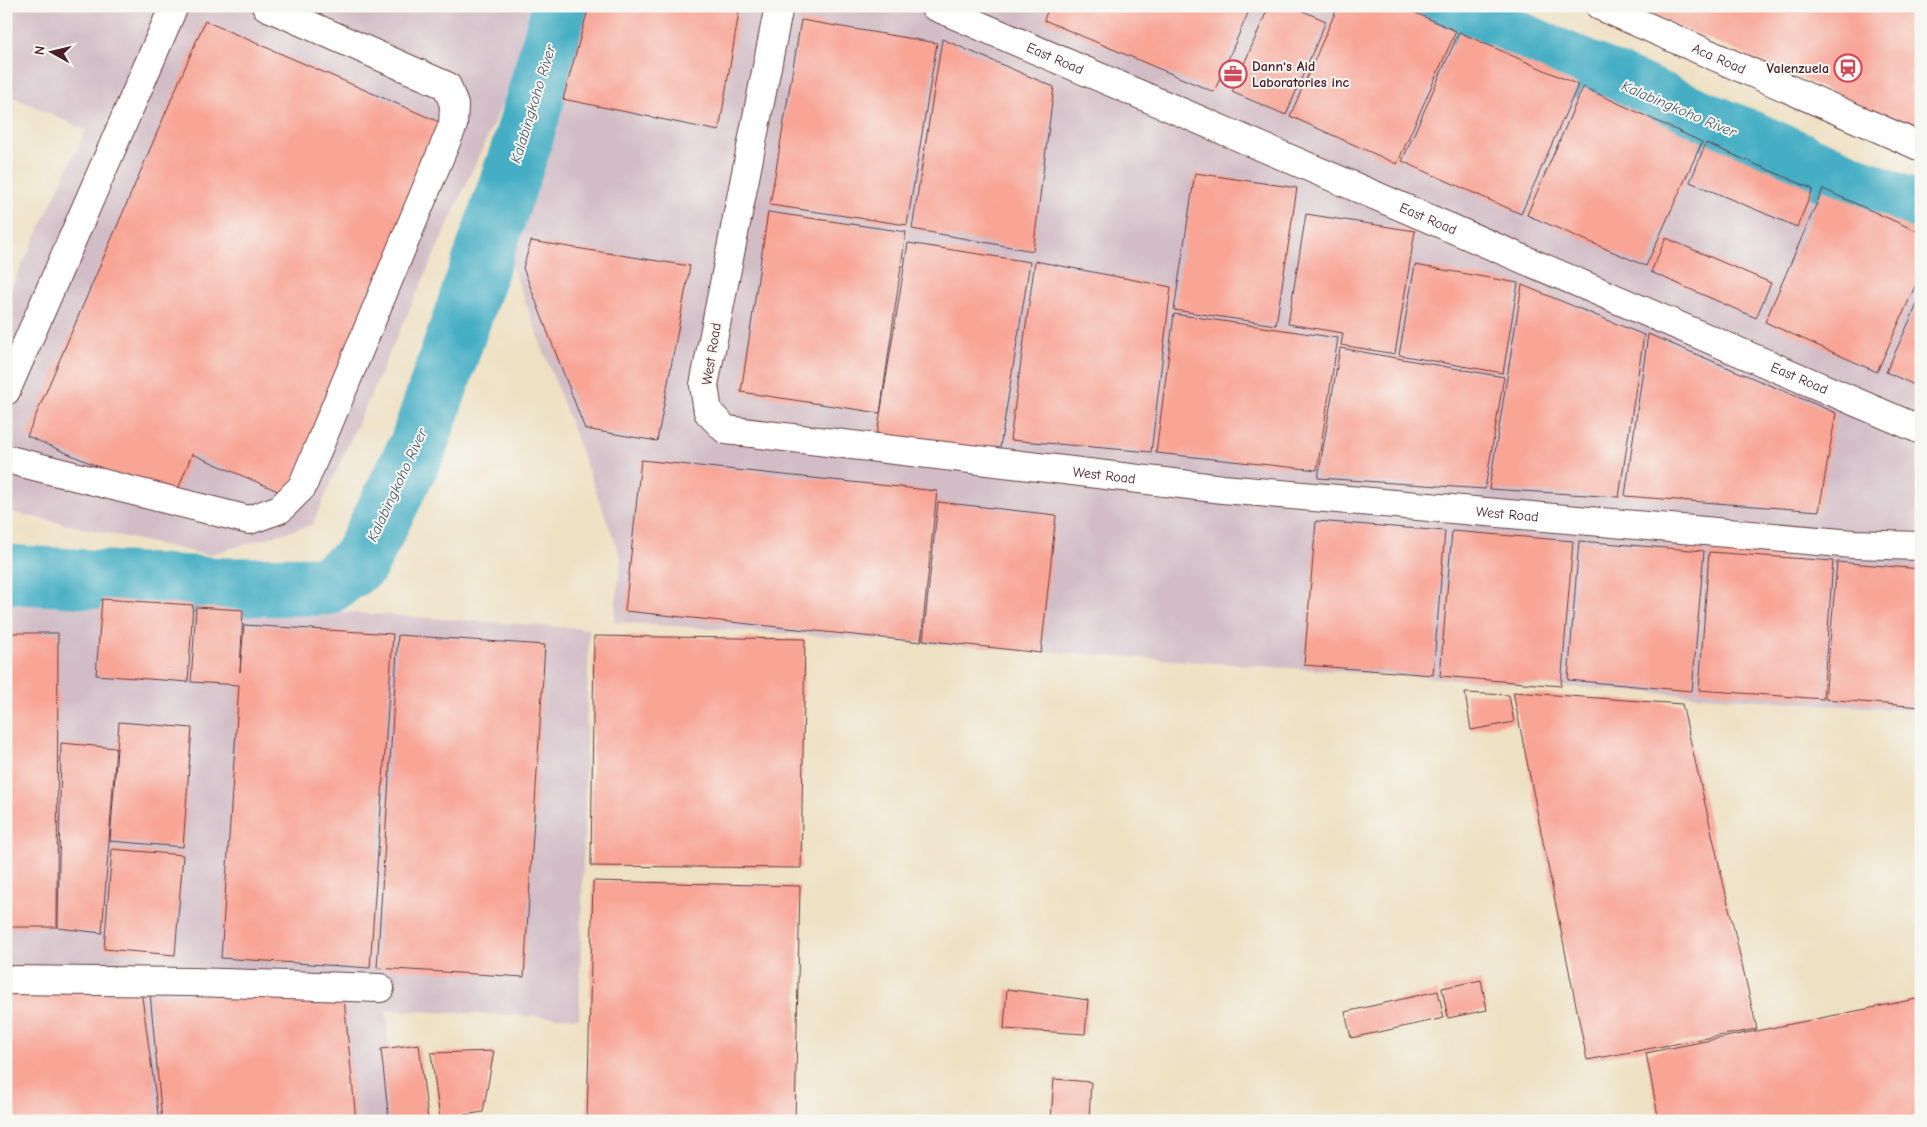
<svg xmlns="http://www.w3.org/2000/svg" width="1927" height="1127" font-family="'Comic Neue',sans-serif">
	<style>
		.industrial { fill: #d2bdc6 }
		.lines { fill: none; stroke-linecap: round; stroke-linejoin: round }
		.river { stroke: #45aec4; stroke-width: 59 }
		.building { fill: #f8a596 }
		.minor-casing { stroke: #633c42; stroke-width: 30 }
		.minor { stroke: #fff; stroke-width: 28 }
		.labels { text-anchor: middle; stroke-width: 4; stroke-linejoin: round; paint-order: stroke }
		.street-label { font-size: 14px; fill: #4a1f2b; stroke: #f6f6f2 }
		.poi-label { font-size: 14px; font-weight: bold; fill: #4a1f2b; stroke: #f6f6f2; text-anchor: start }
		.water-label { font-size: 15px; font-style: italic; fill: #485868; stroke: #f6f6f2 }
	</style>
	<rect width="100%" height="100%" fill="#f6f6f2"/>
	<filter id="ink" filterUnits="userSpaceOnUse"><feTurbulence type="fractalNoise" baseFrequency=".02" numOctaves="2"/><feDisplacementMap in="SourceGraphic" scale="10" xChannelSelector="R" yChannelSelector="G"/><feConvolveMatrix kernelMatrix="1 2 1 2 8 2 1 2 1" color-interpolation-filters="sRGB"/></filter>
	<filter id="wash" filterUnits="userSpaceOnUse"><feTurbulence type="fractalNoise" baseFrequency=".0096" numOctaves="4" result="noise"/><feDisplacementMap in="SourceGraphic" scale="20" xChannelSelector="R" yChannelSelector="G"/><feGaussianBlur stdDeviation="1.12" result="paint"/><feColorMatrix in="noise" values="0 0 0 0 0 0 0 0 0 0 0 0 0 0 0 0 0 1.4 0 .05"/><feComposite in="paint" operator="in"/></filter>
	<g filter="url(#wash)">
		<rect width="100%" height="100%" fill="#eee0c2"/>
		<!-- industrial -->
		<path class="industrial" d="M6 6H533L501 107 312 525 208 555 6 511V299L86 130 6 94Z
			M578 6H1423L1921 220V711L614 622 621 558 507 253Z
			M6 588 589 629 579 1018 386 1010 395 1121H6Z"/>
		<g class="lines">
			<!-- river -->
			<path class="river" d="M1437 6 1921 213
				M6 574 225 587 326 586 360 562 418 446 521 147 562 6"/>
		</g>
		<g id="blocks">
			<!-- building -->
			<path class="building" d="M589 6H740L719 131 563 99Z
				M1049 6H1251L1214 92 1044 20Z
				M1269 6H1291L1326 21 1286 115 1232 92Z
				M1338 6H1400L1456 31 1397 164 1290 116Z
				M1632 6H1921V131Z
				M801 20 937 43 907 225 770 205Z
				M205 21 446 125 287 495 192 454 174 499 27 436Z
				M1459 32 1578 85 1521 214 1402 161Z
				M942 39 1054 87 1033 251 912 229Z
				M1583 87 1702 142 1646 266 1527 215Z
				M1706 143 1813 189 1797 227 1690 182Z
				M1195 173 1297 188 1276 325 1174 310Z
				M1823 189 1921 233V273L1877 372 1765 322Z
				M768 212 906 232 880 413 741 392Z
				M1306 214 1415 231 1395 354 1341 345 1343 333 1288 324Z
				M1666 238 1771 283 1756 318 1651 272Z
				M531 241 690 266 657 441 585 429 523 268Z
				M908 243 1030 262 999 454 877 434Z
				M1035 261 1171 287 1151 452 1010 440Z
				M1415 265 1518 283 1503 373 1399 355Z
				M1522 285 1644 335 1619 497 1489 489Z
				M1921 296V388L1886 372Z
				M1174 314 1338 338 1317 470 1156 453Z
				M1648 334 1836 413 1819 511 1625 496Z
				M1340 348 1504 377 1485 489 1318 478Z
				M641 460 937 491 921 642 625 611Z
				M938 502 1056 515 1041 653 923 640Z
				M1316 521 1445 531 1433 675 1304 665Z
				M1452 531 1573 541 1561 686 1440 676Z
				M1579 541 1704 551 1692 691 1568 680Z
				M1709 552 1833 561 1823 699 1699 690Z
				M1837 562 1921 569V707L1825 699Z
				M102 599 193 605 188 682 96 675Z
				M196 607 243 610 240 672 244 625 393 634 370 968 221 958 239 685 191 682Z
				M6 633H58L57 927H6Z
				M398 635 545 645 524 977 377 968Z
				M594 636 805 639 801 868 591 866Z
				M1513 692 1682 704 1757 1029 1587 1060Z
				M1465 693 1509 695 1514 722 1471 730Z
				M119 722 192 728 183 847 110 841Z
				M61 743 116 748 102 933 58 928Z
				M112 849 183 855 175 955 104 949Z
				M593 881 800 886 795 1121H587Z
				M1481 980 1487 1010 1448 1018 1442 988Z
				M1007 989 1088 1000 1085 1034 1004 1029Z
				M6 990H141L159 1121H6Z
				M1438 991 1444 1018 1351 1038 1345 1012Z
				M150 993 344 999 356 1121H162Z
				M1921 998V1121H1659L1646 1053Z
				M419 1044 428 1119 389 1121 381 1049Z
				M494 1051 483 1112 440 1119 431 1053Z
				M1054 1079 1091 1082 1089 1121 1051 1119Z"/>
		</g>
	</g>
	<g filter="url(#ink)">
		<use href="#blocks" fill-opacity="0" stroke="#633c42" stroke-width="1"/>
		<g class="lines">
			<!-- minor casing -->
			<g class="minor-casing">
				<g id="minor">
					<path id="s1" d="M779 6 704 385 708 412 726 430 1223 489 1853 544 1921 546"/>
					<path id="s2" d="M934 6 1921 430"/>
					<path id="s3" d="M1600 6 1921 147"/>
					<path d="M6 391 174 6"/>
					<path d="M6 459 249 520 280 509 302 487 453 125 454 105 447 86 266 6"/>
					<path d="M6 980 192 982 380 988"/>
				</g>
			</g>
			<!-- minor -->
			<use href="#minor" class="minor"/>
		</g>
	</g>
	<!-- icons -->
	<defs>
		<g id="station-ring" transform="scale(1.4375)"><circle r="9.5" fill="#f6f6f2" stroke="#d1495b" stroke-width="1.5"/><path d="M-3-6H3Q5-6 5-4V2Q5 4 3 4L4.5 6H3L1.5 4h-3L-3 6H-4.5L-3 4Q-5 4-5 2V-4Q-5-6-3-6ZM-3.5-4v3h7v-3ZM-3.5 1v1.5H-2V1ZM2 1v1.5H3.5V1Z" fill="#d1495b"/></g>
		<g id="office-ring" transform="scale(1.4375)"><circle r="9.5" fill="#f6f6f2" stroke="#d1495b" stroke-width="1.5"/><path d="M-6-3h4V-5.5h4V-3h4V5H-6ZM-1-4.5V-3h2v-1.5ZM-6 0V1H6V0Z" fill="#d1495b"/></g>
	</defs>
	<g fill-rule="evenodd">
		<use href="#station-ring" x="1848" y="68"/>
		<use href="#office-ring" x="1233" y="74"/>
	</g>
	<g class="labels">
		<!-- street labels -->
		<g class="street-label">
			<text dy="5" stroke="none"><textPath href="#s2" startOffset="132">East Road</textPath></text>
			<text dy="5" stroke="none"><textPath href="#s3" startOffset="130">Aca Road</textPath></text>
			<text dy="5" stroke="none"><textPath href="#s2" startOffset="538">East Road</textPath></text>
			<text transform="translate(711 354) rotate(-81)" y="5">West Road</text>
			<text dy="5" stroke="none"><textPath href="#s2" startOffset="942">East Road</textPath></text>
			<text dy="5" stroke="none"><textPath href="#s1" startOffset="820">West Road</textPath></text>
			<text dy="5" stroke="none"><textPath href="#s1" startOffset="1225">West Road</textPath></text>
		</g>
		<!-- poi labels -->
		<g class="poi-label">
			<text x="1252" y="71">Dann's Aid<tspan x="1252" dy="16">Laboratories inc</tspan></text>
			<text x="1829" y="73" text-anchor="end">Valenzuela</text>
		</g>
		<!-- water labels -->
		<g class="water-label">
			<text transform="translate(533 104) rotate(-73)" y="5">Kalabingkoho River</text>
			<text transform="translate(1679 109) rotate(23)" y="5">Kalabingkoho River</text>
			<text transform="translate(397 485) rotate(-65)" y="5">Kalabingkoho River</text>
		</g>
	</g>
	<!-- margin -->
	<rect width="1927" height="1127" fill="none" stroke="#f6f6f2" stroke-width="25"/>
	<!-- north arrow -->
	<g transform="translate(52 52) rotate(278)" stroke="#f6f6f2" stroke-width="4" paint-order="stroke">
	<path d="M0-4L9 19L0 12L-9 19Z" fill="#4a1f2b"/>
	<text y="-8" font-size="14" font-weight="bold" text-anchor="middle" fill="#4a1f2b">N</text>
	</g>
</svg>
